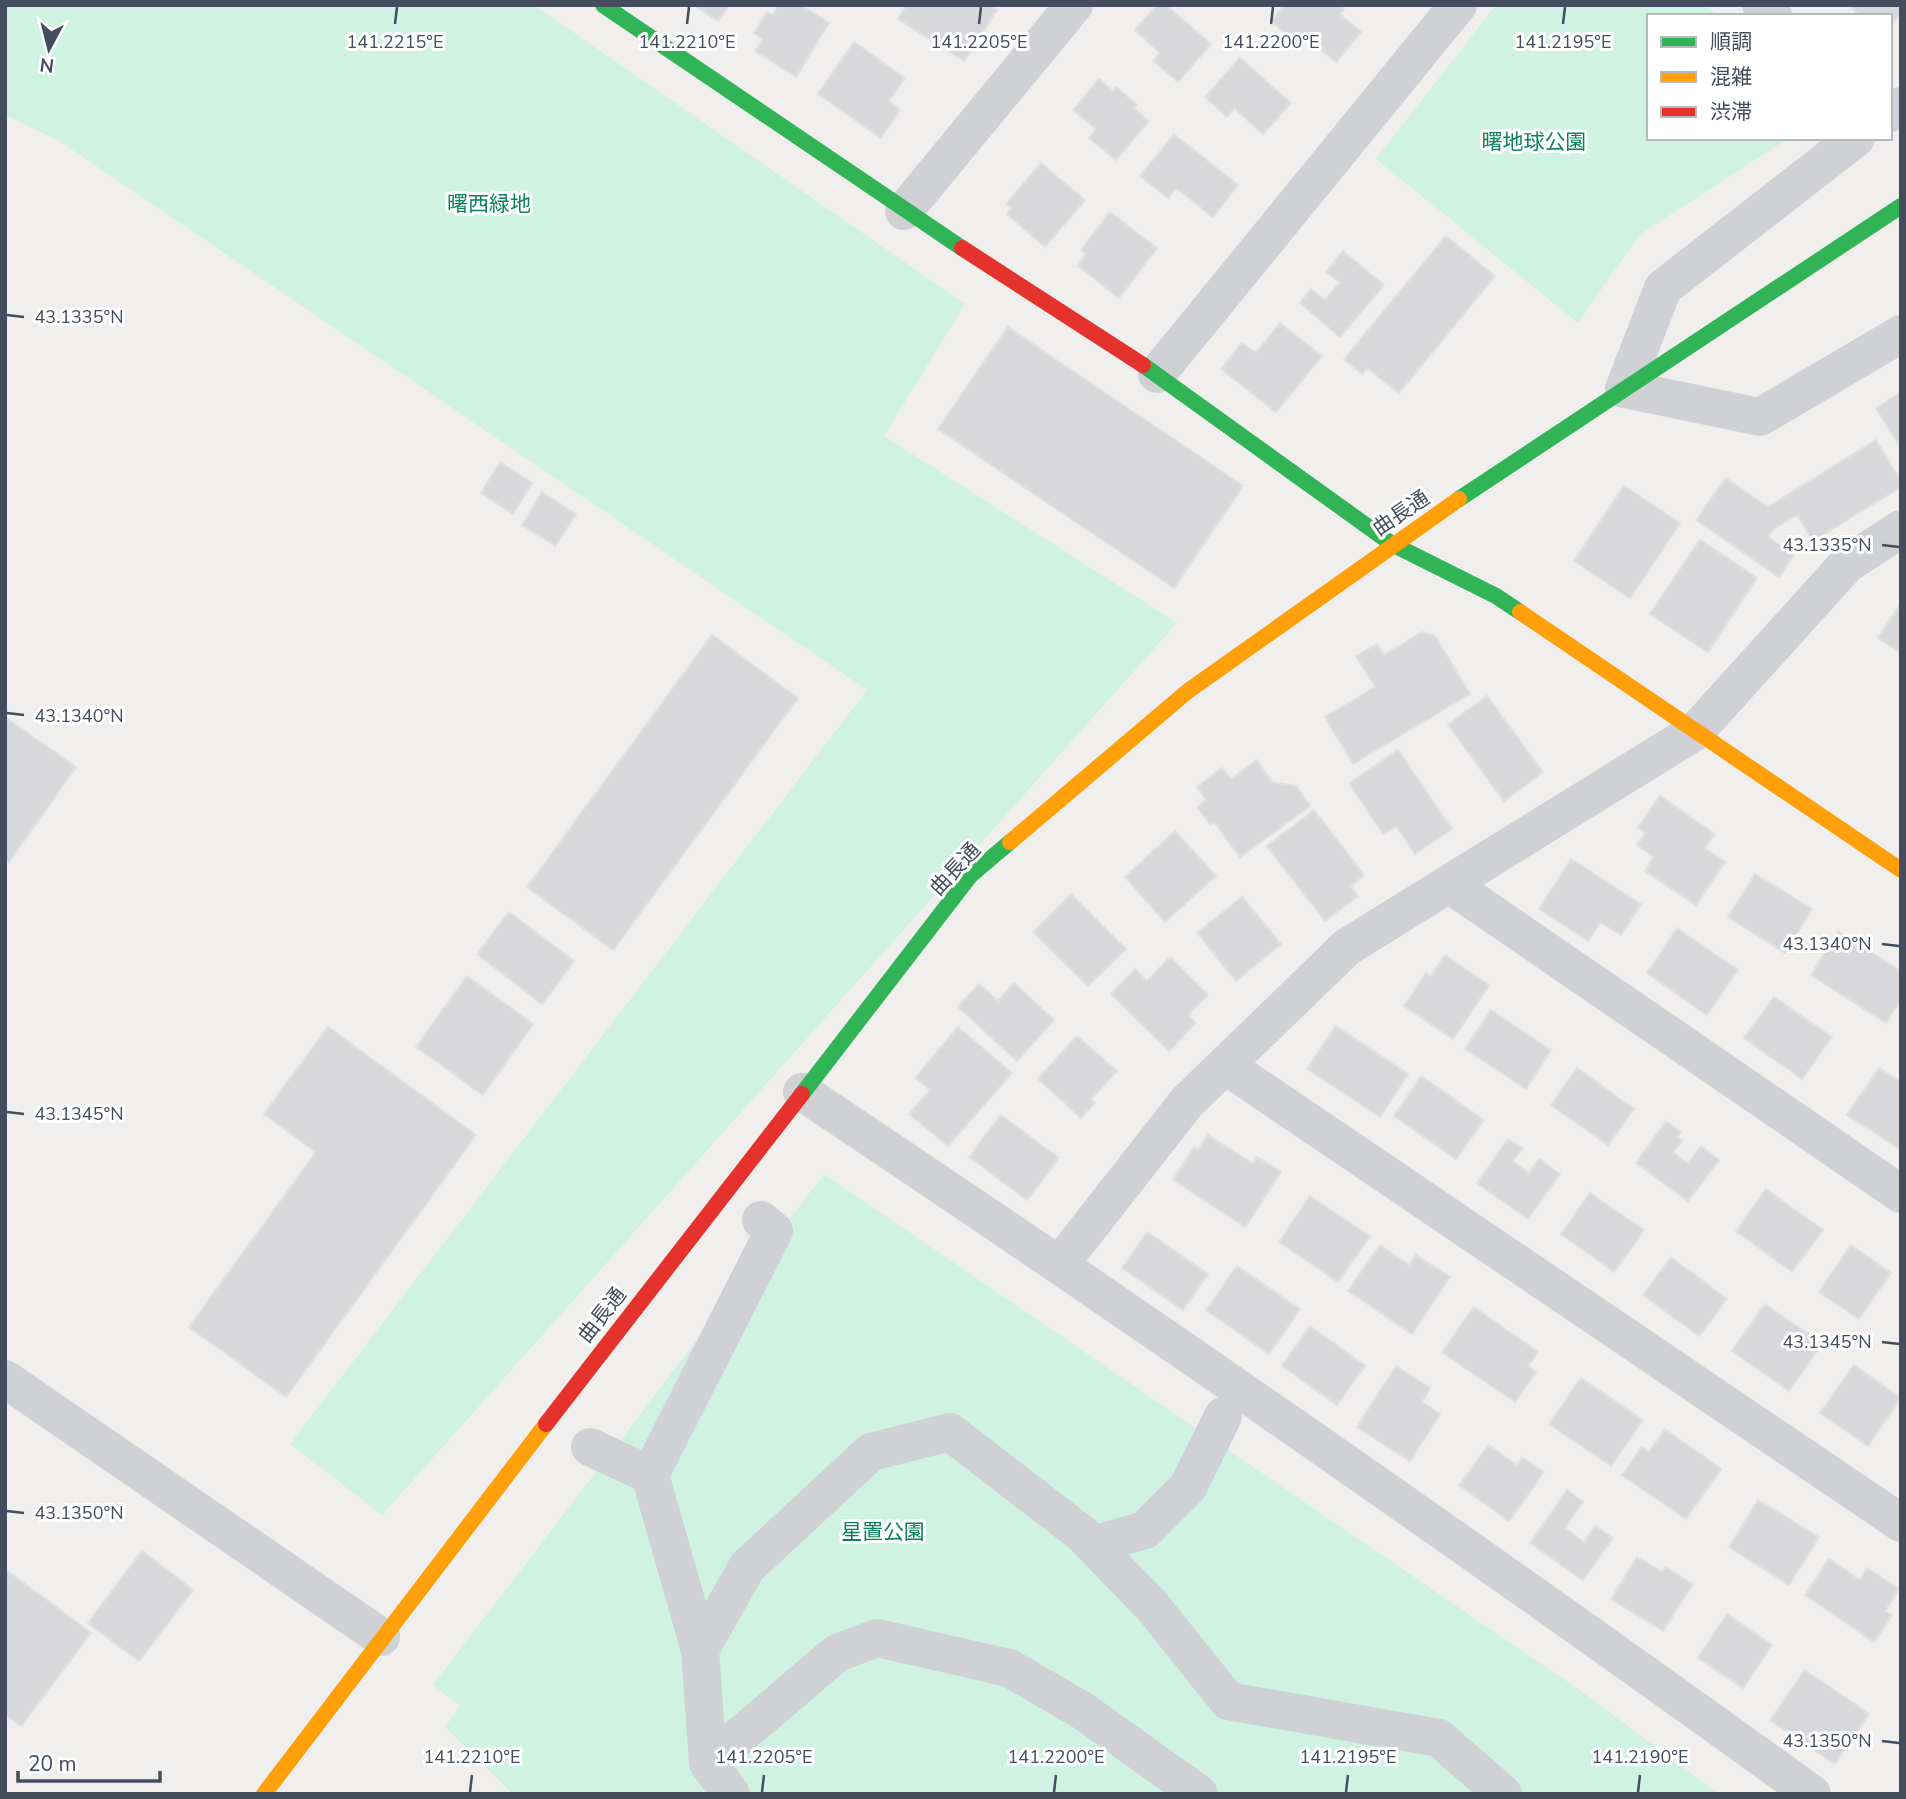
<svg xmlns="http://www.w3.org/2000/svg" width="1906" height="1799" font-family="'Nunito Sans','Noto Sans JP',sans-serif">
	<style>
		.green { fill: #d0f2e2 }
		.building { fill: #d8d8da; stroke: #e1e0e1; stroke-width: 2 }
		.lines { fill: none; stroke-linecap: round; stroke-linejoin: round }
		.street { stroke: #cfd1d5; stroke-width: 38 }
		.fast { stroke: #30b455; stroke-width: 16 }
		.slow { stroke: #ff9f0a; stroke-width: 16 }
		.jam { stroke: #e5322d; stroke-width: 16 }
		.ticks { fill: none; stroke: #444d5e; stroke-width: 2.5 }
		.labels { text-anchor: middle; stroke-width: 6; stroke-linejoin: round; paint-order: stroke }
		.park-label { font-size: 21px; fill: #0c825c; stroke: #fff }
		.street-label { font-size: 21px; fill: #444d5e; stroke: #fff }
		.ticks-label { font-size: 18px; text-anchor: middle; fill: #444d5e; stroke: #fff; stroke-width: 6; stroke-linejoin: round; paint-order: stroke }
	</style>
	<rect width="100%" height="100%" fill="#f0efee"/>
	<!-- green -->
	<path class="green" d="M5 5H534L965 304 884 436 1177 623 382 1515 290 1444 867 690 58 140 5 115Z
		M1496 5H1706L1718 16H1649V138H1789L1639 235 1578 323 1376 159Z
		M824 1174 1581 1691 1719 1794H513L445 1727 460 1706 433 1685Z"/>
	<!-- building -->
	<path class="building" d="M694 5H729L718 21Z
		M779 5H801L829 23 796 77 755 51 763 39 754 33 767 12 772 15Z
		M907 5H989L997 10 964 61 898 19Z
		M1157 5H1166L1211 44 1178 82 1153 61 1160 53 1135 30Z
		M1284 5H1339L1344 9 1340 14 1361 32 1336 62 1304 36 1298 44 1271 21Z
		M1848 5H1901V13L1890 27V16H1861Z
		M854 42 905 78 889 101 900 110 881 138 818 94Z
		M1240 58 1291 103 1263 134 1234 108 1227 117 1205 97Z
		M1099 79 1113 91 1116 87 1137 105 1134 108 1149 121 1116 160 1089 138 1096 129 1073 110Z
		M1174 134 1238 185 1213 217 1176 188 1168 198 1140 176Z
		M1041 163 1085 200 1045 247 1007 214 1012 208 1006 204Z
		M1110 212 1157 248 1119 298 1078 266 1086 254 1081 250Z
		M1446 236 1495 276 1399 393 1367 368 1362 374 1344 359Z
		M1343 251 1384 285 1340 337 1300 303 1311 289 1325 300 1340 282 1326 272Z
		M1280 323 1322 356 1276 412 1221 369 1242 343 1256 353Z
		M1008 327 1243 486 1174 588 938 429Z
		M1901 392V448L1876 408Z
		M1876 440 1901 481V487L1813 541 1797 515 1774 529 1768 537 1794 555 1779 577 1696 520 1726 478 1768 507Z
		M500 462 532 483 513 514 481 493Z
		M1624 486 1680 523 1630 598 1574 561Z
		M542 492 576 514 555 546 522 525Z
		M1700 540 1757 578 1708 652 1650 614Z
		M1901 603V653L1878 638Z
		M1422 632 1435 636 1470 694 1353 764 1325 717 1375 687 1356 656 1377 644 1384 655Z
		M712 635 798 698 613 950 527 887Z
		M1487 696 1543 772 1504 801 1448 725Z
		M5 717 76 767 9 862 5 859Z
		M1398 750 1452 829 1415 854 1396 826 1383 834 1349 783Z
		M1257 760 1272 782 1296 786 1310 806 1240 857 1214 822 1210 824 1197 807 1206 800 1197 787 1222 768 1231 779Z
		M1660 796 1715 834 1705 848 1725 862 1696 905 1645 871 1654 857 1637 845 1645 833 1638 827Z
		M1314 810 1364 875 1351 886 1358 896 1325 921 1267 846Z
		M1175 831 1216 876 1165 922 1125 877Z
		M1571 859 1641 904 1621 935 1600 922 1588 941 1539 909Z
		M1755 874 1812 909 1785 953 1728 917Z
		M1071 894 1126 949 1088 986 1033 932Z
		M1242 897 1281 944 1236 981 1197 933Z
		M509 912 574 961 542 1004 477 954Z
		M1677 928 1738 970 1707 1015 1647 973Z
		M1838 931 1901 971V1000L1886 1023 1811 975Z
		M1445 955 1489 985 1453 1039 1404 1006 1426 973 1431 976Z
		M1170 957 1208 995 1188 1015 1196 1023 1169 1051 1111 994 1135 969 1147 981Z
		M467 976 533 1024 483 1095 416 1047Z
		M1014 983 1054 1020 1017 1061 958 1007 979 984 998 1001Z
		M1774 997 1832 1037 1802 1079 1744 1038Z
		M1491 1010 1551 1050 1526 1089 1465 1049Z
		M1336 1026 1408 1074 1380 1117 1307 1069Z
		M328 1027 476 1135 286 1397 189 1327 316 1152 264 1114Z
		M958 1027 1012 1073 948 1146 909 1114 930 1090 915 1078Z
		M1077 1036 1117 1071 1091 1099 1095 1103 1081 1118 1038 1079Z
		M1577 1068 1634 1109 1608 1145 1551 1105Z
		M1879 1068 1901 1082V1150L1847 1115Z
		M1421 1076 1484 1120 1456 1159 1394 1116Z
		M1001 1115 1059 1158 1027 1200 969 1157Z
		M1666 1121 1681 1132 1677 1137 1682 1141 1673 1152 1688 1164 1701 1146 1719 1160 1688 1201 1636 1163Z
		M1208 1135 1253 1164 1257 1157 1281 1172 1245 1227 1173 1180 1194 1147 1198 1150Z
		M1508 1139 1523 1148 1513 1161 1529 1173 1539 1159 1560 1174 1528 1219 1477 1183Z
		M1766 1189 1823 1230 1792 1272 1736 1231Z
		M1590 1193 1644 1230 1614 1272 1561 1234Z
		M1310 1196 1370 1236 1338 1282 1279 1242Z
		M1147 1232 1208 1274 1183 1310 1122 1268Z
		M1380 1245 1409 1265 1416 1255 1450 1277 1412 1334 1348 1291Z
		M1851 1245 1891 1273 1859 1319 1819 1292Z
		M1671 1257 1727 1299 1699 1336 1643 1295Z
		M1237 1266 1300 1309 1269 1354 1206 1310Z
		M1765 1304 1822 1344 1789 1391 1732 1351Z
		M1474 1307 1538 1352 1528 1366 1536 1372 1515 1402 1442 1352Z
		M1310 1326 1365 1366 1337 1405 1282 1366Z
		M1854 1365 1901 1398 1868 1446 1820 1413Z
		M1396 1366 1430 1388 1422 1402 1440 1414 1410 1461 1357 1427Z
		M1581 1378 1643 1420 1611 1466 1549 1424Z
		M1665 1429 1721 1469 1686 1519 1622 1475 1642 1447 1649 1452Z
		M1489 1445 1517 1465 1522 1457 1544 1472 1509 1521 1459 1485Z
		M1567 1490 1583 1502 1565 1528 1584 1542 1595 1526 1613 1538 1583 1580 1530 1543Z
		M1758 1500 1819 1537 1789 1585 1729 1547Z
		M142 1551 193 1590 139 1661 88 1623Z
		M1637 1557 1662 1572 1665 1567 1693 1584 1663 1631 1611 1599Z
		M1829 1559 1860 1580 1867 1568 1899 1589 1885 1611 1892 1615 1874 1642 1805 1595Z
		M5 1569 91 1633 21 1726 5 1714Z
		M1727 1614 1772 1645 1743 1688 1698 1658Z
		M1805 1670 1869 1714 1835 1764 1770 1720Z"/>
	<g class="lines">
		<!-- street -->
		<path class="street" d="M1761 5 1773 16
			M1890 113 1901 106
			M1856 138 1663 288 1624 389 1760 417 1901 334
			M904 211 1074 5
			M1157 374 1458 5
			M1449 884 1901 1194
			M1226 1066 1901 1523
			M802 1092C1143 1319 1479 1554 1812 1794
			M1060 1264 1187 1102 1347 947 1696 731 1847 564 1901 529
			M5 1379 381 1637
			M590 1447 650 1475
			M1093 1545 1145 1530 1188 1487 1223 1416
			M700 1650 650 1475 774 1231 761 1220
			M708 1763 837 1653 877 1638 1009 1668 1083 1711 1199 1794
			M731 1794 708 1763 700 1650 747 1567 871 1452 950 1432 1081 1533 1152 1606 1228 1701 1439 1738 1503 1794"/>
		<!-- fast -->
		<path class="fast" d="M603 5 962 248
			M1143 365 1392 544 1496 596 1520 612
			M1459 499 1901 206
			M802 1094 970 876 1010 842"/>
		<!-- slow -->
		<path class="slow" d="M1520 612 1901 870
			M1010 842 1188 691 1459 499
			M264 1794 546 1424"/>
		<!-- jam -->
		<path class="jam" d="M962 248 1143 365
			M546 1424 802 1094"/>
	</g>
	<!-- ticks -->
	<path class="ticks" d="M395 24 397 7M687 24 689 7M979 24 981 7M1271 24 1273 7M1563 24 1565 7M7 315 24 317M1882 545 1899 547M7 713 24 715M1882 944 1899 946M7 1112 24 1114M1882 1342 1899 1344M7 1511 24 1513M1882 1741 1899 1743M470 1792 472 1775M762 1792 764 1775M1054 1792 1056 1775M1346 1792 1348 1775M1638 1792 1640 1775"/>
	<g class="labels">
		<!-- park labels -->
		<g class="park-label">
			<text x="1534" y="149">曙地球公園</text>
			<text x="489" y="211">曙西緑地</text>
			<text x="883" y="1539">星置公園</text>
		</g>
		<!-- street labels -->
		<g class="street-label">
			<text transform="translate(1401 513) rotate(-34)" y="7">曲長通</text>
			<text transform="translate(955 869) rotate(-47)" y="7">曲長通</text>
			<text transform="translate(602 1315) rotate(-52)" y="7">曲長通</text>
		</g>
	</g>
	<g class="ticks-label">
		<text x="395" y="48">141.2215°E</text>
		<text x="687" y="48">141.2210°E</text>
		<text x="979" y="48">141.2205°E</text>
		<text x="1271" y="48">141.2200°E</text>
		<text x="1563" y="48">141.2195°E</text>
		<text x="79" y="323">43.1335°N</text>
		<text x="1827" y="551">43.1335°N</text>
		<text x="79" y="722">43.1340°N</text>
		<text x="1827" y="950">43.1340°N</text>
		<text x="79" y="1120">43.1345°N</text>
		<text x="1827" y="1348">43.1345°N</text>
		<text x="79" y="1519">43.1350°N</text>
		<text x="1827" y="1747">43.1350°N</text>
		<text x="472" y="1763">141.2210°E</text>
		<text x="764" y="1763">141.2205°E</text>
		<text x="1056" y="1763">141.2200°E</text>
		<text x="1348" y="1763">141.2195°E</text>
		<text x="1640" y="1763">141.2190°E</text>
	</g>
	<!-- border -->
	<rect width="1906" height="1799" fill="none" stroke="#444d5e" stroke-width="14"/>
	<!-- legend -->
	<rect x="1647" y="14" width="245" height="126" fill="#ffffff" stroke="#b4b8bf" stroke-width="2"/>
	<rect x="1661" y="37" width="35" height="10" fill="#30b455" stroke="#b4b8bf" stroke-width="2"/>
	<text x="1710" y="49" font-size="21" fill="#444d5e">順調</text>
	<rect x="1661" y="72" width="35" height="10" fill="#ff9f0a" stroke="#b4b8bf" stroke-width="2"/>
	<text x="1710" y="84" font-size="21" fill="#444d5e">混雑</text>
	<rect x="1661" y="107" width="35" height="10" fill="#e5322d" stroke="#b4b8bf" stroke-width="2"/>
	<text x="1710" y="119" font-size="21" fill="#444d5e">渋滞</text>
	<!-- north arrow -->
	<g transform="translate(49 49) rotate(187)" stroke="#ffffff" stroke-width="5" paint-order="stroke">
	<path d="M0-5L12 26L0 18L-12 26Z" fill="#444d5e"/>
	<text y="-10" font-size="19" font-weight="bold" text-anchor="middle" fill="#444d5e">N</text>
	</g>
	<!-- scale -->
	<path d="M18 1771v10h142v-10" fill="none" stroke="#444d5e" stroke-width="3.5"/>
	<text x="28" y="1771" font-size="21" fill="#444d5e" stroke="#ffffff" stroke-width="5" paint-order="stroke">20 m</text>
</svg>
